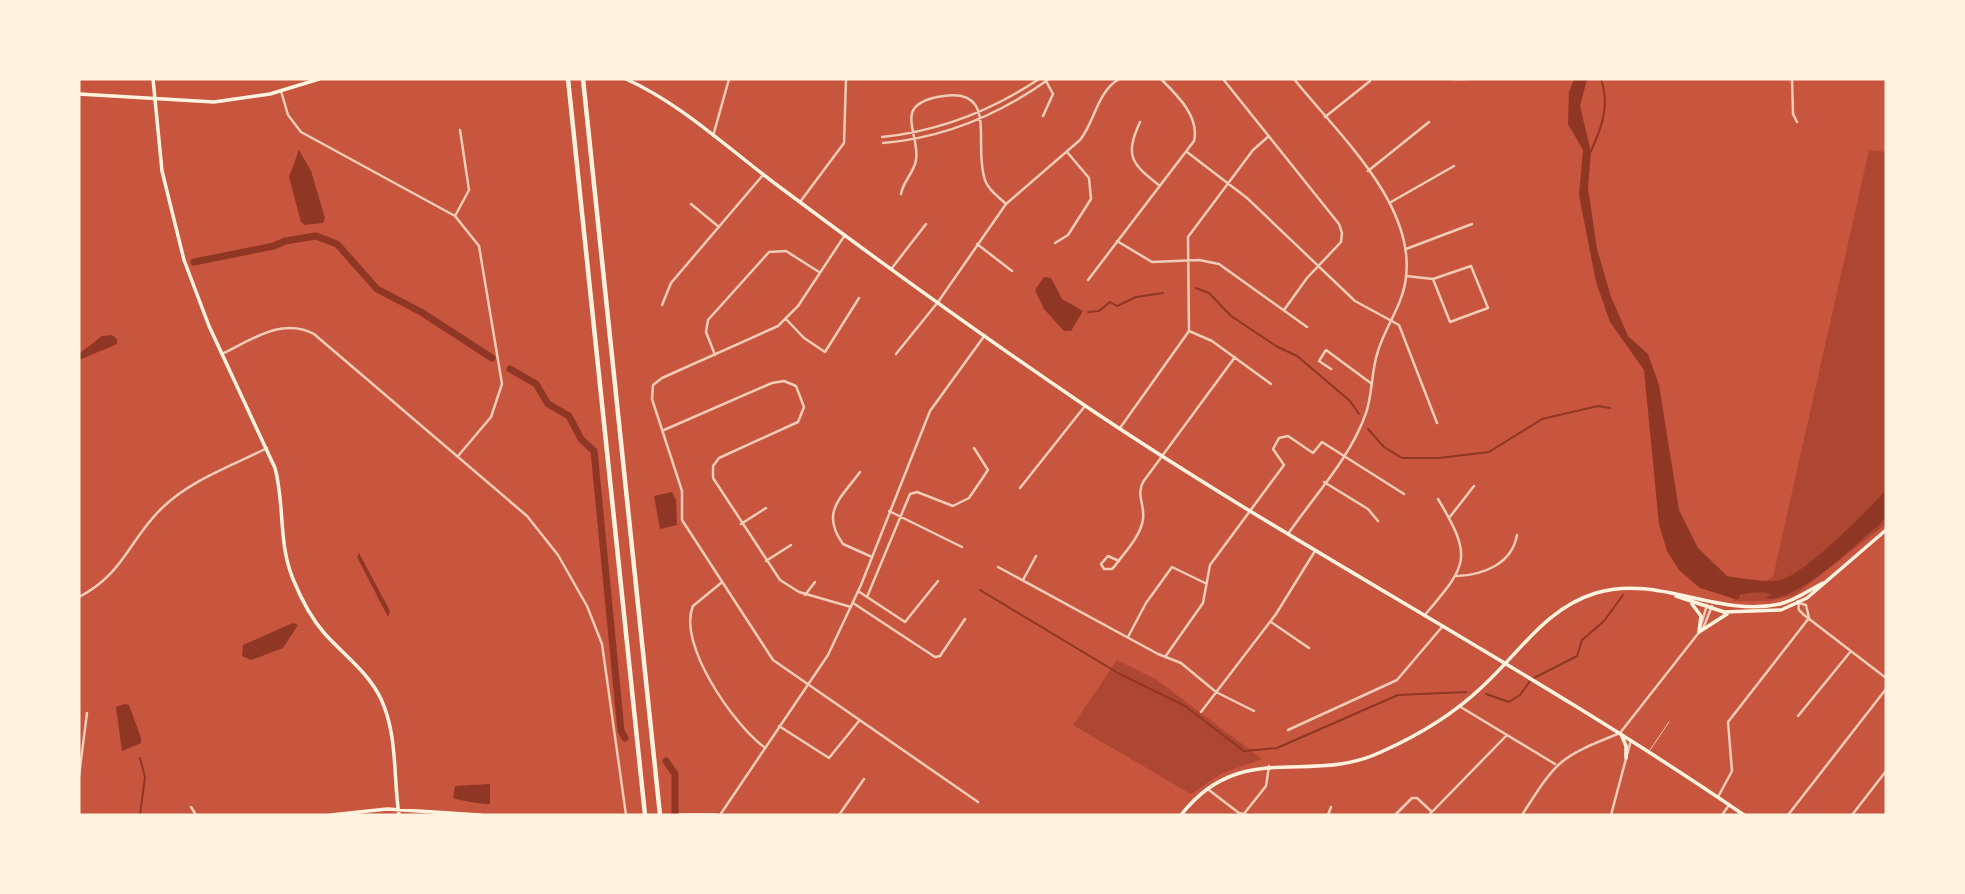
<svg xmlns="http://www.w3.org/2000/svg" width="1965" height="894" font-family="'PT Sans Narrow',sans-serif">
	<style>
		.green { fill: #ae4732 }
		.water { fill: #8f3625 }
		.lines { fill: none; stroke-linecap: round; stroke-linejoin: round }
		.stream { stroke: #8f3625; stroke-width: 2 }
		.river { stroke: #8f3625; stroke-width: 7 }
		.service { stroke: #f1ccb7; stroke-width: 1 }
		.minor { stroke: #f1ccb7; stroke-width: 2.5 }
		.tertiary { stroke: #f1ccb7; stroke-width: 2.5 }
		.secondary { stroke: #fff3e0; stroke-width: 3.5 }
		.motorway { stroke: #fff3e0; stroke-width: 4.5 }
	</style>
	<rect width="100%" height="100%" fill="#c8553d"/>
	<!-- green -->
	<path class="green" d="M1869 150 1886 152V524L1795 595 1770 601H1732L1773 577Z
		M1117 660 1157 680 1262 759 1222 773 1191 794 1073 725Z"/>
	<!-- water -->
	<path class="water" d="M1574 79H1587L1580 106 1591 152 1588 188 1597 249 1611 297 1628 336 1648 354 1659 385 1679 510 1698 548 1727 576C1740 578 1767 583 1780 580 1803 576 1868 510 1886 490V516L1880 524C1855 544 1797 604 1765 598L1772 595C1763 590 1750 593 1740 595L1738 600 1700 588 1679 570 1667 551 1659 524 1644 370 1610 322 1596 282 1579 195 1583 150 1568 124 1569 92Z
		M299 150 311 171 325 218 323 223 305 225 301 222 289 177Z
		M1044 277 1051 278 1062 299 1083 311 1071 331H1064L1044 309 1035 290Z
		M112 335 117 339V344L79 360V354L102 336Z
		M672 492 676 500 677 525 660 529 654 496Z
		M359 553 390 611 388 617 357 557Z
		M293 623 298 625 283 648 251 660 242 656 243 645Z
		M125 704 129 705 141 738V743L122 751 116 707Z
		M490 784V804C485 805 458 800 453 798L455 786Z"/>
	<g class="lines">
		<!-- stream -->
		<path class="stream" d="M1591 151C1602 127 1610 105 1601 79
			M1196 288 1209 293 1231 316 1276 346 1297 356 1350 401 1359 414
			M1088 312 1099 311 1110 302 1117 306 1136 297 1163 293
			M1368 429 1384 447 1402 458H1439L1489 452 1542 419 1598 406 1610 408
			M980 590 1118 673 1185 706 1244 751 1277 748 1398 695 1466 692
			M1534 678 1577 656 1582 640 1604 621 1623 595
			M1486 694 1509 702 1520 695 1530 681
			M140 758 145 777 140 815"/>
		<!-- river -->
		<path class="river" d="M194 262 274 246 285 241 316 236 337 244 377 289 421 312 492 358
			M510 369 536 384 548 404 569 416 581 439 594 451 621 731 625 738
			M666 761 675 774V815"/>
		<!-- service -->
		<path class="service" d="M1650 750 1669 722"/>
		<!-- minor -->
		<path class="minor" d="M1223 79 1339 224 1342 233 1341 242 1307 278 1284 310
			M1453 79H1469
			M1792 79 1793 114 1797 122
			M281 91 288 115 301 132 455 216 479 246 502 384 491 417 458 456
			M1043 116 1053 94 1045 79
			M1325 117 1370 81
			M1140 122C1124 157 1132 164 1160 186
			M882 137C940 131 991 111 1039 79
			M883 143C944 138 1000 114 1049 79
			M1187 152 1247 198 1355 301 1399 325 1437 423
			M1368 171 1429 122
			M901 194C903 181 914 173 916 160 920 134 894 108 933 98 1002 81 972 143 985 180 988 190 999 197 1006 204
			M800 202 844 143 846 79
			M1391 202 1454 166
			M691 204 719 227
			M455 216 469 190 460 130
			M845 235 798 306 778 326 662 378 653 385 652 399 682 491V520L773 660 978 802
			M1117 241 1152 262 1199 260 1219 264 1307 327
			M1055 243 1068 235 1091 199 1089 178 1067 152
			M977 244 1012 271
			M1406 249 1472 224
			M892 268 926 224
			M1406 276 1433 279 1450 322 1488 308 1471 266 1433 279
			M1088 280 1194 141C1200 117 1177 95 1161 79
			M662 305 671 283 763 175
			M786 319 804 338 825 352 859 298
			M1189 331 1212 341 1271 384
			M222 354C251 340 282 317 314 334L527 516 558 555 587 606 602 644 626 815
			M896 354 938 302 1006 204 1080 140C1095 121 1097 92 1119 79
			M715 355 706 332 708 320 769 252 786 251 819 272
			M1331 369 1319 361 1326 350 1372 384
			M1120 428 1189 331 1188 237 1253 150 1269 136
			M664 430 772 383 784 381 796 386 804 407 798 422 719 458 713 466V478L780 580 799 592 851 607
			M860 472C841 498 820 512 843 544L872 557
			M1324 482 1368 509 1378 521
			M1020 488 1085 406
			M889 511 962 547
			M1449 518 1474 486
			M741 524 766 508
			M766 561 791 545
			M1119 561 1108 556 1101 564 1104 569H1112L1114 567C1124 553 1141 536 1143 519 1145 505 1136 495 1143 482L1235 357
			M998 567 1158 654 1181 663 1216 692 1254 711
			M1457 576C1483 575 1512 564 1517 535
			M1023 580 1036 556
			M721 583 693 606C677 644 734 725 764 747
			M858 591 905 622 938 581
			M805 595 815 582
			M867 597 910 494 917 492 953 506 969 498 988 470 974 448
			M1798 601 1799 610 1804 615 1886 678
			M853 603 935 657 940 656 965 619
			M1799 603 1806 605 1809 618
			M1424 616C1467 565 1474 559 1438 499
			M1271 622 1309 648
			M1128 637 1146 603 1172 567 1205 583
			M1165 657 1203 603 1210 565 1284 465 1273 449 1279 438 1288 436 1313 453 1322 442 1404 494
			M1459 706 1555 764
			M1201 712 1276 614 1315 551
			M1798 716 1851 651
			M779 726 829 758 859 721
			M1288 730 1397 680 1442 627
			M79 776 87 713
			M1209 790 1239 813 1247 815
			M1718 797 1732 771 1728 722 1809 618
			M191 807 196 815
			M839 815 864 779
			M1243 815 1266 786 1269 766
			M1328 815 1331 807
			M1395 815 1412 798H1417L1432 812
			M1429 815 1507 735
			M1522 815C1558 759 1558 758 1620 733
			M1722 815 1729 805
			M1788 815 1886 689
			M1852 815 1886 771"/>
		<!-- tertiary -->
		<path class="tertiary" d="M713 136 729 79
			M1288 534C1314 496 1351 457 1366 413 1373 393 1371 371 1378 351 1386 325 1403 305 1406 277 1415 203 1337 133 1294 79
			M79 597C125 573 129 539 163 507 191 480 232 466 267 448
			M1701 625 1707 605
			M1620 733 1704 626 1712 606
			M720 815 828 655 861 585 930 411 985 335
			M1611 815 1631 740"/>
		<!-- secondary -->
		<path class="secondary" d="M153 79 162 171 184 260 209 326 275 468C285 505 278 543 293 579 301 599 311 618 325 634 345 656 368 672 381 699 398 736 393 776 399 815
			M626 79C684 105 734 154 785 191 884 265 985 338 1087 407 1301 551 1531 669 1744 815
			M79 94 214 102 270 94 319 79
			M1676 596 1724 612 1781 610 1807 598 1886 530
			M1692 604 1701 616 1699 632
			M1699 632 1727 614
			M1621 734 1626 746V758
			M331 815 387 809 480 815
			M680 815H716
			M1181 815C1241 738 1309 786 1381 752 1417 736 1455 713 1483 686 1520 652 1546 608 1596 593 1658 574 1718 618 1780 604 1796 600 1809 590 1823 583"/>
		<!-- motorway -->
		<path class="motorway" d="M568 79 645 815
			M583 79 660 815"/>
	</g>
	<!-- border -->
	<rect width="1965" height="894" fill="none" stroke="#fff3e0" stroke-width="161"/>
</svg>
